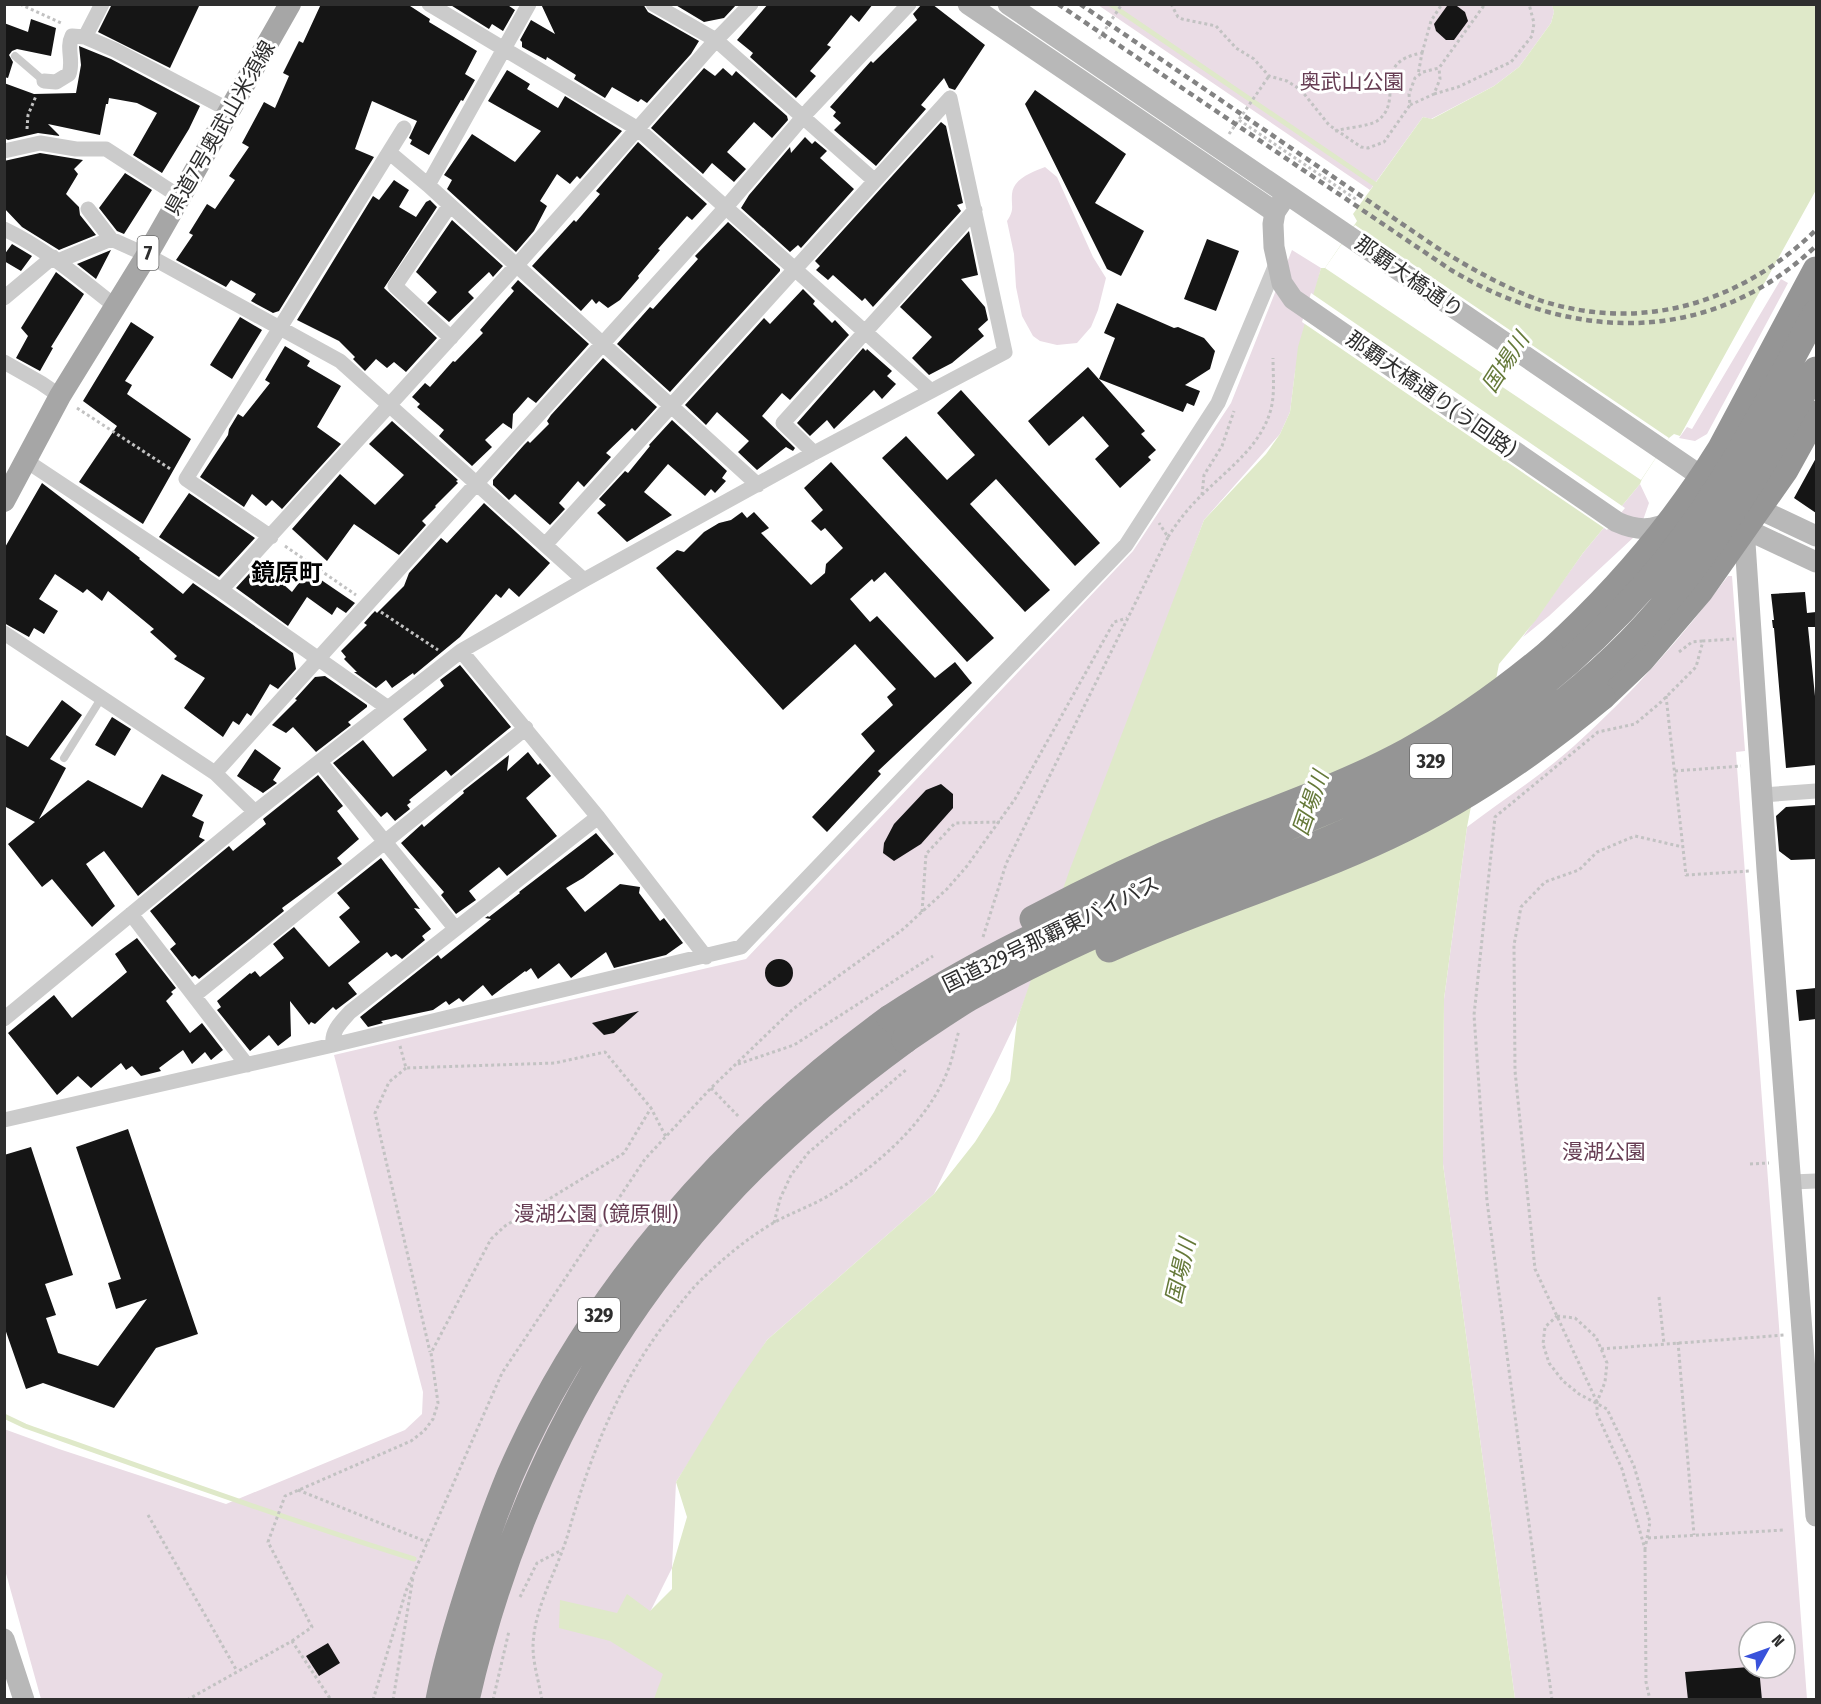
<svg xmlns="http://www.w3.org/2000/svg" width="1821" height="1704" font-family="'Fira Sans Condensed','Noto Sans JP',sans-serif">
	<style>
		.green { fill: #eadce5; fill-rule: evenodd }
		.water { fill: #dfe9c9 }
		.pier { fill: #fff }
		.lines { fill: none; stroke-linecap: round; stroke-linejoin: round }
		.stream { stroke: #dfe9c9; stroke-width: 5 }
		.building { fill: #151515 }
		.path { stroke: #c2c2c2; stroke-width: 3; stroke-dasharray: 3 3; stroke-linecap: butt }
		.lane { stroke: #cbcbcb; stroke-width: 8 }
		.street { stroke: #cbcbcb; stroke-width: 15 }
		.secondary { stroke: #b8b8b8; stroke-width: 21 }
		.primary { stroke: #a6a6a6; stroke-width: 22 }
		.highway { stroke: #959595; stroke-width: 27 }
		.rail { stroke: #838383; stroke-width: 4.5; stroke-dasharray: 6 4.5; stroke-linecap: butt }
		.highway-bridge { stroke: #959595; stroke-width: 27 }
		.labels { text-anchor: middle; stroke-width: 6; stroke-linejoin: round; paint-order: stroke }
		.shield { fill: #fff; stroke: #6d6d6d; stroke-width: 1.5 }
		.shield-label { font-size: 20px; font-weight: bold; fill: #2e2e2e }
		.park-label { font-size: 21px; fill: #673e54; stroke: #fff }
		.street-label { font-size: 21px; fill: #2e2e2e; stroke: #fff }
		.water-label { font-size: 22px; font-style: italic; fill: #657939; stroke: #fff }
		.quarter-label { font-size: 24px; font-weight: bold; fill: #000; stroke: #fff }
	</style>
	<rect width="100%" height="100%" fill="#fff"/>
	<!-- green -->
	<path class="green" d="M1552 4 1554 12 1551 23 1519 67 1494 86 1431 119 1423 117 1370 190 1098 5Z
		M1045 167 1057 177 1093 257 1106 278 1098 310 1091 327 1077 343 1057 345 1040 341 1033 336 1022 316 1016 287 1014 254 1007 221C1015 209 1011 207 1012 194 1013 179 1032 172 1045 167Z
		M1292 250 1321 268 1295 372 1290 412 1280 434 1204 520 1017 1020 934 1194 767 1340 676 1482 672 1568 650 1612 664 1674 659 1699H41L5 1570 4 1429 59 1449 226 1504 405 1430 422 1414 423 1392 334 1055 746 959 1133 551 1231 403Z
		M1781 279 1788 283 1707 434 1695 441 1679 438 1687 427 1692 429Z
		M1640 484 1649 503 1642 523 1634 537 1549 616 1523 637 1583 553Z
		M1728 576H1732L1745 751 1736 752 1737 767 1807 1699H1515L1443 1164 1444 999 1467 827C1501 801 1542 775 1574 746 1631 695 1682 637 1728 576ZM1749 1632H1785V1668H1749Z"/>
	<!-- water -->
	<path class="water" d="M1552 5H1816V190L1680 436 1674 434 1669 438 1642 479 1640 484 1583 553 1536 620 1499 664 1467 827 1444 999 1443 1164 1515 1699H654L663 1674 610 1641 559 1628 560 1600 617 1613 627 1594 650 1611 672 1589V1568L687 1517 676 1482 733 1389 767 1340 934 1194 975 1142 994 1112 1010 1081 1017 1020 1070 869 1204 520 1266 454 1280 434 1290 412 1298 347 1321 268H1325L1355 224 1357 221 1353 214 1423 117 1432 119 1494 86 1519 67 1551 23 1554 12Z"/>
	<!-- pier -->
	<path class="pier" d="M1355 225 1669 438 1641 480 1325 268Z
		M1311 293 1625 508 1607 530 1302 322Z"/>
	<g class="lines">
		<!-- stream -->
		<path class="stream" d="M1110 4 1379 187
			M4 1416 25 1426C155 1472 283 1518 414 1559"/>
	</g>
	<!-- building -->
	<path class="building" d="M112 4H200L170 68 98 32Z
		M321 4H407L430 19 429 22 477 51 465 74 475 80 463 101 461 100 429 155 410 144 412 140 409 138 417 121 372 101 355 149 374 157 279 311 273 313 251 301 256 294 231 280 226 287 176 260 193 235 189 233 207 204 215 209 235 180 229 176 249 147 242 143 264 102 275 108 289 76 283 73 299 41 303 43Z
		M449 4H506L515 10 503 31 492 24 489 29Z
		M541 4H643L648 12 699 41 691 54 647 103 641 99 638 102 612 87 605 98 574 79 576 75 547 57 546 60 522 47V42L520 40 531 20 555 34Z
		M674 4H737L724 18 704 22Z
		M768 4H873L859 22 851 15 827 45 831 47 810 71 816 76 796 98 750 57 753 53 737 40Z
		M922 4H932L985 45 955 90 949 88 944 78 921 105 926 109 876 166 834 130 841 123 833 116 836 112 830 107 871 61 873 63 917 20 913 14Z
		M1447 6H1457L1465 12 1468 21 1454 40H1446L1436 31 1434 24Z
		M31 19 56 28 51 56 17 49 12 51 9 55 13 62 8 78 4 77V23L28 32Z
		M79 46 111 59 200 106 189 129 162 173 133 155 157 113 137 103 109 98 108 104H106L100 135 48 124 60 136 38 133 8 140 4 138V83L34 94 76 93 81 65Z
		M704 68 715 76 723 68 732 76 736 71 787 116 788 120 772 138 754 122 727 152 746 169 734 182 712 163 703 174 651 128Z
		M507 70 530 84 527 89 558 108 565 96 622 131 580 179 577 176 570 184 557 174 540 201 547 206 534 231 516 252 447 189 452 180 444 175 472 134 515 162 541 131 488 101Z
		M1035 90 1126 154 1095 203 1144 231 1121 276 1107 269 1025 104Z
		M941 122 946 126 963 203 957 205 961 211 873 307 865 298 862 301 833 275 828 280 816 270 820 266 815 261Z
		M805 137 812 144 815 141 827 151 820 158 854 189 801 248 798 245 790 252 741 208 749 195 790 147 791 153Z
		M638 142 707 204 692 220 687 216 658 249 660 250 638 276 639 278 620 300 608 308 599 301 596 304 592 299 581 311 532 266 574 220 576 222 600 194 596 191Z
		M40 153 83 160 74 169 78 174 66 194 79 207 80 215 96 235 59 250 22 227 4 208V161Z
		M125 173 152 190 124 234 117 231 99 208Z
		M394 180 409 190 399 207 416 217 426 202 430 200 437 207 384 288 437 338 406 372 394 362 387 368 376 359 365 371 353 359 355 357 339 341 297 320 373 196 379 200Z
		M452 220 503 266 493 277 489 272 468 292 474 298 449 322 427 303 437 292 416 272Z
		M728 222 780 269V271L670 392 617 344 650 307 653 309 698 259 695 256Z
		M969 231 978 275 961 279 985 307 988 320 978 329 984 336 952 363 929 375 912 358 932 337 900 307Z
		M1207 239 1239 251 1216 311 1184 299Z
		M12 244 32 256 21 271 4 261V255Z
		M111 250 96 279 77 264Z
		M56 272 84 294 51 347 53 348 40 371 16 358 28 336 21 328Z
		M518 280 589 344 536 403 528 397 513 414 512 429 503 423 485 440 492 447 472 466 439 436 444 430 417 407 420 404 412 397 425 383 430 387 453 361 455 362 483 333 480 330 514 291 511 288Z
		M803 289 815 301 813 304 832 323 835 320 849 335 790 400 782 393 762 416 795 448 793 451 786 447 757 470 738 452 749 441 717 412 706 425 685 405 764 318 770 324Z
		M1117 303 1174 328 1178 327 1204 338 1215 351 1210 369 1185 385 1200 391 1194 406 1187 403 1183 412 1099 379 1115 338 1104 333Z
		M240 317 262 330 232 379 210 365Z
		M131 322 154 337 125 381 132 385 127 394 191 439 143 524 79 482 117 426 83 401Z
		M285 346 310 361 307 366 341 386 317 427 341 444 282 509 272 500 266 506 252 494 244 507 200 477 228 435 229 429 238 414 243 417 270 383 265 380Z
		M863 348 866 351 867 349 892 371 887 376 896 384 882 399 874 390 834 429 827 420 810 436 797 423Z
		M603 358 657 407 635 431 632 428 606 453 611 457 584 487 578 481 559 503 565 509 550 525 515 494 509 500 493 485V480L524 445 528 441 530 443 549 424 547 421 551 415Z
		M1088 367 1145 431 1141 434 1156 450 1148 457 1151 460 1120 488 1095 459 1109 446 1083 416 1049 446 1028 421Z
		M961 390 1100 543 1075 566 996 479 970 504 1050 590 1025 612 882 458 906 436 947 480 975 455 937 413Z
		M672 420 727 471 722 478 726 481 715 493 711 489 705 496 668 464 644 492 672 515 627 542 597 513 606 505 599 499 625 471 628 473 650 446 649 445Z
		M392 421 458 480 456 481 458 483 435 506 436 507 422 521 426 525 399 555 354 524 327 561 292 529 340 474 375 505 404 475 369 444Z
		M1816 458V513L1794 498Z
		M831 462 994 638 967 662 885 572 874 582 872 579 850 599 870 622 877 616 935 678 955 662 972 683 878 771 881 774 827 832 812 817 875 751 861 734 893 705 887 697 896 689 855 644 783 710 656 568 677 550 684 552 704 532 719 523 731 520 742 512 747 518 754 512 769 528 761 533 811 585 825 573 826 564 843 548 825 528 821 531 811 521 823 510 804 488Z
		M42 483 140 558 139 559 183 594 193 583 293 653 296 669 278 689 270 684 251 716 247 713 239 725 233 721 223 737 184 708 205 678 174 659 177 656 150 632 154 629 108 591 102 601 87 589 83 593 55 574 39 599 58 611 44 634 34 628 29 637 4 623V549Z
		M189 493 255 538 219 577 159 537Z
		M484 503 550 563 519 597 509 588 501 598 496 594 460 637 414 675 413 673 392 688 386 680 376 688 354 672H357L344 659 346 657 341 651 367 625 364 623 372 614 375 611 377 613 404 586 409 573 441 538 447 543Z
		M259 563 292 592 308 571 355 603 346 613 337 607 332 615 307 597 288 626 236 588Z
		M1805 592 1807 613 1816 612V627H1808L1816 706V765L1786 768 1774 628H1773L1772 620H1774L1771 594Z
		M460 665 511 727 451 776 446 770 409 800 411 802 407 805 410 809 395 821 387 812 381 817 333 763 363 740 393 777 427 750 403 719 444 686 440 680Z
		M325 676 367 705V707L348 722 351 725 316 752 293 727 286 733 272 725 297 700 295 699 315 677Z
		M62 700 82 715 50 759 66 768 39 819 88 780 142 808 162 774 203 795 192 816 204 822 199 837 205 840 138 896 104 851 86 864 115 906 92 927 52 879 42 887 8 844 35 822 4 806V734L28 747Z
		M112 717 131 729 115 756 95 745Z
		M255 749 281 768 273 780 277 783 263 793 237 776Z
		M528 752 538 765 540 763 551 776 526 798 557 836 507 876 499 867 469 891 476 900 456 914 441 895 444 892 401 843 422 824 424 827 464 793 463 791 509 755 507 771Z
		M318 775 343 806 337 811 359 839 337 858 342 864 282 908 284 911 199 979 195 975 192 977 170 949 176 944 150 911 229 846 233 851 266 824 263 819Z
		M941 784 953 794V808L921 844 894 861 883 853 884 843 894 824 926 790Z
		M1816 805V859L1791 860 1779 851 1776 816 1786 807Z
		M596 833 614 854 583 878 566 888 585 912 620 884 640 887 639 893 660 921 664 918 683 943 666 955 614 968 606 952 571 978 559 963 538 979 531 968 526 972 525 971 492 996 483 985 463 1002 459 998 449 1005 446 1001 433 1010 381 1021 383 1023 368 1027 360 1017 438 955 441 959 491 919 485 918 488 916 489 917 520 893 519 892Z
		M381 858 420 909 414 908 431 929 422 936 425 940 402 959 396 954 391 957 387 952 348 983 357 994 336 1010 333 1007 315 1024 311 1022 309 1025 290 1001 291 1036 278 1046 269 1035 250 1051 217 1010 221 1007 217 1001 250 973 251 974 255 971 260 977 284 958 273 944 294 927 329 967 360 942 339 917 350 908 337 893Z
		M137 938 176 988 171 992 173 994 166 1001 190 1033 202 1023 223 1050 211 1060 205 1052 192 1064 183 1050 159 1068 161 1071 141 1076 132 1066 126 1070 121 1063 91 1088 78 1076 57 1095 8 1033 54 995 72 1018 127 972 115 954Z
		M765 973a14 14 0 1 1 28 0a14 14 0 1 1-28 0Z
		M1816 988V1019L1799 1021 1796 990Z
		M639 1011 614 1033 604 1035 592 1023Z
		M128 1129 198 1334 156 1348 114 1408 43 1383 26 1389 4 1326V1155L31 1147 73 1275 45 1284 56 1315 46 1318 58 1353 98 1366 147 1299 116 1309 108 1283 121 1279 76 1147Z
		M328 1643 340 1663 319 1676 306 1656Z
		M1749 1667 1759 1668 1762 1700H1688L1685 1672Z"/>
	<g class="lines">
		<!-- path -->
		<path class="path" d="M20 4 63 24
			M1171 4 1178 17 1182 19 1216 26 1236 48 1254 59 1269 76 1287 81 1301 90 1329 125 1361 147 1368 148 1384 142 1410 105 1409 94 1415 78 1423 72 1439 68 1485 4
			M1099 39 1122 4
			M1422 53 1431 21 1442 4
			M1434 94 1458 87 1511 62 1532 36 1534 23 1529 4
			M1410 105 1434 94 1440 79 1439 68
			M1239 120 1357 200
			M27 129 28 115 36 96
			M1335 131C1345 128 1370 126 1377 121 1406 101 1369 62 1422 53L1418 75
			M1229 134 1269 76
			M77 408 172 470
			M1202 495 1204 475 1222 446 1234 411
			M1168 537C1178 521 1189 507 1203 494 1229 468 1261 446 1271 409 1275 393 1273 375 1273 358
			M285 546 356 595
			M381 612 438 650
			M1679 652 1692 642 1703 641
			M1666 696 1686 875 1750 871
			M1675 771 1741 766
			M922 912 926 854 955 823 1000 822
			M983 937 1006 864 1168 537 1159 523
			M400 1046 406 1068 555 1063 605 1052 651 1108
			M738 1064 794 1045 933 956
			M406 1068 389 1082 375 1113 430 1352
			M711 1088 739 1117
			M1750 1164 1769 1163
			M774 1223 780 1199 791 1175 808 1153 907 1069
			M1659 1297 1664 1344
			M1557 1316 1575 1318 1596 1337 1607 1363 1605 1382 1597 1402V1414L1622 1469 1645 1549 1650 1522 1634 1466 1607 1409 1579 1394 1563 1381 1549 1363 1543 1344 1545 1327 1557 1316
			M1678 1342 1694 1535
			M1601 1349 1785 1335
			M1597 1402 1535 1269 1515 1071 1514 945 1521 907 1545 882 1579 870 1597 852 1635 836 1683 847
			M298 1490 427 1542
			M148 1515 237 1671
			M1648 1538 1784 1530
			M1645 1549 1646 1682 1650 1700
			M520 1597 537 1563 562 1550
			M292 1641 312 1627 268 1542 285 1496 411 1441 424 1431 433 1419 438 1403 431 1353 491 1239 505 1226 624 1153 651 1108 666 1137
			M187 1700 292 1641 331 1700
			M373 1700 406 1591 502 1373 645 1159 711 1088 793 1009 902 930 947 889 967 866 1015 799 1114 622 1127 618
			M393 1700 413 1577
			M493 1700 509 1631
			M542 1700C539 1682 533 1664 533 1646 534 1607 557 1571 568 1534 590 1456 617 1387 666 1322 678 1307 690 1290 704 1277 725 1257 750 1236 775 1222 793 1212 811 1206 828 1196 876 1167 927 1123 948 1070 953 1058 955 1043 959 1031
			M1552 1700 1487 1201 1474 1015 1495 817 1598 732 1635 724 1661 702 1696 667 1703 641 1734 639"/>
		<!-- lane -->
		<path class="lane" d="M15 56 44 81
			M64 758 102 697"/>
		<!-- street -->
		<path class="street" d="M102 4 85 37 115 50 231 111
			M429 4 638 129 930 390
			M653 4 716 40 875 181
			M44 81 56 82 69 74C74 61 66 48 72 36L85 37
			M4 151 40 143 76 149H106L180 197
			M390 153 428 185 758 485
			M428 185 529 4
			M450 205 395 286 451 338
			M88 209 111 239
			M4 229C46 249 79 278 115 306
			M58 261 111 239 147 255 340 361 584 580
			M4 298 53 257
			M4 362 41 383 60 396
			M814 453 783 423 975 210
			M25 460 221 590 388 708
			M271 537 186 479 404 128
			M545 545 950 98
			M221 590 516 266 716 40 751 4
			M4 633 215 773 255 812
			M461 651 598 817 706 957
			M320 762 455 928
			M215 773 727 206 809 110 909 4
			M1762 795 1816 791
			M131 914 247 1065
			M195 995 526 728
			M4 1019 255 812 461 651 584 580 814 453 1005 352 950 98
			M333 1045C331 1031 341 1022 350 1012L598 817
			M4 1120 333 1045 741 947 1126 545 1218 403 1277 262
			M1792 1182 1816 1181"/>
		<!-- secondary -->
		<path class="secondary" d="M968 4 1275 212
			M1008 4 1714 485
			M1287 194 1275 212 1273 224 1274 247 1282 283 1293 299 1617 522C1637 531 1652 531 1673 521
			M1744 502 1816 536
			M1733 523 1816 562
			M1744 528 1767 870 1816 1516
			M4 1639 24 1700"/>
		<!-- primary -->
		<path class="primary" d="M4 501 60 396 147 255 290 4"/>
		<!-- highway -->
		<path class="highway" d="M1550 652C1615 593 1674 524 1720 450L1816 270
			M1602 697 1641 660 1700 591 1785 470 1816 414
			M439 1700C447 1658 460 1617 473 1577 484 1543 496 1509 510 1475 590 1291 729 1135 890 1018
			M466 1700C508 1516 590 1343 718 1204 774 1142 838 1089 905 1040"/>
		<!-- rail -->
		<path class="rail" d="M1058 4 1451 270C1572 342 1709 347 1816 246
			M1080 4 1436 247C1470 268 1505 288 1542 301 1644 333 1742 302 1816 230"/>
		<!-- highway-bridge -->
		<path class="highway-bridge" d="M1033 919C1091 888 1150 860 1211 835 1277 808 1346 785 1408 751 1459 723 1506 689 1550 652
			M1109 949C1200 908 1298 879 1389 836 1467 800 1536 752 1602 697
			M890 1018C910 1005 931 992 952 980 1036 931 1129 892 1219 855 1286 827 1355 802 1418 768 1504 722 1583 656 1647 583 1718 503 1766 405 1816 313
			M905 1040C926 1026 947 1011 969 998 1033 962 1101 931 1169 903 1248 870 1330 843 1406 804 1503 754 1602 681 1671 596 1728 527 1772 448 1816 370"/>
	</g>
	<g class="labels">
		<!-- shield labels -->
		<g class="shield">
			<rect x="137.5" y="236" width="21" height="34" rx="4.5"/>
			<rect x="1410" y="744" width="42" height="34" rx="4.5"/>
			<rect x="578" y="1298" width="42" height="34" rx="4.5"/>
		</g>
		<g class="shield-label">
			<text x="148" y="260">7</text>
			<text x="1431" y="768">329</text>
			<text x="599" y="1322">329</text>
		</g>
		<!-- park labels -->
		<g class="park-label">
			<text x="1352" y="89">奥武山公園</text>
			<text x="1604" y="1159">漫湖公園</text>
			<text x="596" y="1221">漫湖公園 (鏡原側)</text>
		</g>
		<!-- street labels -->
		<g class="street-label">
			<text transform="translate(220 128) rotate(-60)" y="7">県道7号奥武山米須線</text>
			<text transform="translate(1409 277) rotate(35)" y="7">那覇大橋通り</text>
			<text transform="translate(1431 394) rotate(35)" y="7">那覇大橋通り(う回路)</text>
			<text transform="translate(1051 934) rotate(-26)" y="7">国道329号那覇東バイパス</text>
		</g>
		<!-- water labels -->
		<g class="water-label">
			<text transform="translate(1505 362) rotate(-57)" y="8">国場川</text>
			<text transform="translate(1310 803) rotate(-71)" y="8">国場川</text>
			<text transform="translate(1180 1271) rotate(-77)" y="8">国場川</text>
		</g>
		<!-- quarter labels -->
		<g class="quarter-label">
			<text x="287" y="581">鏡原町</text>
		</g>
	</g>
	<!-- border -->
	<rect width="1821" height="1704" fill="none" stroke="#2e2e2e" stroke-width="12"/>
	<!-- north arrow -->
	<g transform="translate(1767 1650) rotate(50)"><circle r="28" fill="#ffffff" stroke="#ababab" stroke-width="1.5"/>
	<path d="M0-4.5L10 22L0 15L-10 22Z" fill="#3952db"/>
	<text y="-9" font-size="16" font-weight="bold" text-anchor="middle" fill="#2e2e2e">N</text>
	</g>
</svg>
